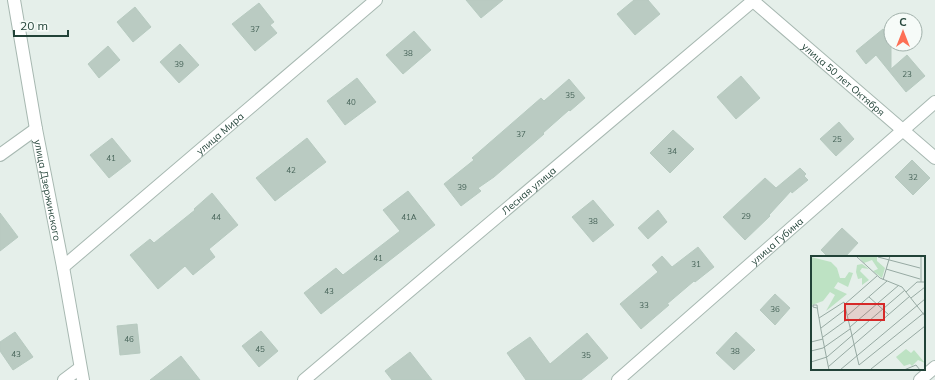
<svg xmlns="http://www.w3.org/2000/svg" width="935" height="380" font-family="Mulish,sans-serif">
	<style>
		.building { fill: #bacbc2; stroke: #b7cac0 }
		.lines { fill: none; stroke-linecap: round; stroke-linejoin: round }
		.minor-casing { stroke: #a7b8b1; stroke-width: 14 }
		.minor { stroke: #fff; stroke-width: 12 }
		.labels { text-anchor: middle; stroke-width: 3; stroke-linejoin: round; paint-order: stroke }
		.number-label { font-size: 8px; fill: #48655a }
		.street-label { font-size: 10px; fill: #224338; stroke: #f6fbf8 }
		.inset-road { fill: none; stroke: #97aaa3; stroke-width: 1 }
		.view { fill: #d62828; fill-opacity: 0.15; stroke: #d62828; stroke-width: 2 }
		.inset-edge { fill: none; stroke: #224338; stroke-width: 2 }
	</style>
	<rect width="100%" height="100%" fill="#e5efea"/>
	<!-- building -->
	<path class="building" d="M466 0H503L481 18Z
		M634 0H648L660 14 635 35 617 14Z
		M259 3 274 22 270 25 277 33 255 51 232 24Z
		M135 7 151 27 133 42 117 22Z
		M883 29 891 38V69L907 55 925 76 906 92 876 55 866 64 856 51Z
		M414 31 431 50 403 74 386 55Z
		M180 44 199 65 179 83 160 62Z
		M108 46 120 60 99 78 88 64Z
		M741 76 760 98 736 119 717 97Z
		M357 78 376 102 345 125 327 101Z
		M569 79 585 98 570 111 569 110 543 133 544 134 494 177 478 188 481 191 461 206 444 184 474 160 472 158 541 98 544 101Z
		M839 122 854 139 836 156 820 139Z
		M673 130 694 149 670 173 650 153Z
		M112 138 131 161 109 178 90 155Z
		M307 138 326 162 275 201 256 178Z
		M912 160 930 178 913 195 895 177Z
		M800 168 806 174 804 176 808 180 792 193 791 191 769 215 770 216 745 240 723 217 765 178 776 188Z
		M408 191 435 225 321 314 304 293 336 268 343 275 400 231 383 210Z
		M212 193 238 225 209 249 215 257 193 275 185 266 158 289 130 255 150 239 154 243 195 210 194 209Z
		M593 200 614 225 593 242 572 217Z
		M658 210 667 222 648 239 638 228Z
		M0 213 18 237 0 251Z
		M842 228 858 243 845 257H828L821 250Z
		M698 247 714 267 695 282 694 281 667 304 669 305 641 329 620 304 658 272 652 265 662 256 672 267Z
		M775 294 790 308 775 325 760 310Z
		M137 324 140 353 120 355 117 326Z
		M261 331 278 351 259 367 242 346Z
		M15 332 33 357 13 370 0 351V342Z
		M736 332 755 350 734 370 716 353Z
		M587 333 608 358 581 380H526L507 353 530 337 550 364Z
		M410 352 432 380H392L385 371Z
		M181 356 200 380H150Z"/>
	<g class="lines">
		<!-- minor casing -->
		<g class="minor-casing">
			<g id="minor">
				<path id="s1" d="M14 0 36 129 63 267 83 380"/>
				<path id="s2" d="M752 0 935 158"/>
				<path d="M0 155 36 129"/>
				<path id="s3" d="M63 267 376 0"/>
				<path d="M64 380 80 368"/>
				<path id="s4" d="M304 380 754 0"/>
				<path id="s5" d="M618 380 935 102"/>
				<path d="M920 380 935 367"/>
			</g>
		</g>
		<!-- minor -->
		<use href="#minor" class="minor"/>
	</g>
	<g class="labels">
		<!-- number labels -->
		<g class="number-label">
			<text x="255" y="32">37</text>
			<text x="408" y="56">38</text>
			<text x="179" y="67">39</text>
			<text x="907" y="77">23</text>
			<text x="570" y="98">35</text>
			<text x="351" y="105">40</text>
			<text x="521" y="137">37</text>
			<text x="837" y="142">25</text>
			<text x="672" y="154">34</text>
			<text x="111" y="161">41</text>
			<text x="291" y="173">42</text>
			<text x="913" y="180">32</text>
			<text x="462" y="190">39</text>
			<text x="746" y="219">29</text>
			<text x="216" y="220">44</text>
			<text x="409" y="220">41А</text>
			<text x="593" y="224">38</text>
			<text x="378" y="261">41</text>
			<text x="696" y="267">31</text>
			<text x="329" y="294">43</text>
			<text x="644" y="308">33</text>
			<text x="775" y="312">36</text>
			<text x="129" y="342">46</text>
			<text x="260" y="352">45</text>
			<text x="735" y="354">38</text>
			<text x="16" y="357">43</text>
			<text x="586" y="358">35</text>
		</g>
		<!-- street labels -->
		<g class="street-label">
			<text dy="4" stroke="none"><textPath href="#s2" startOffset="121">улица 50 лет Октября</textPath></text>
			<text dy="4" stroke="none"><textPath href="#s3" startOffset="206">улица Мира</textPath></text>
			<text dy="4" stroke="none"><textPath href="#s1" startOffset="193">улица Дзержинского</textPath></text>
			<text dy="4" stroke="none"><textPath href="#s4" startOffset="294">Лесная улица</textPath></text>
			<text dy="4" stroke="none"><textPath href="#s5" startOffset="211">улица Губина</textPath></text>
		</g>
	</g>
	<!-- overview -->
	<g transform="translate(811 256)">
		<rect width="114" height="114" fill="#e5efea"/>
		<path d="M47 0H66V5L74 12 71 22 62 15 67 13 61 4 53 7ZM0 1 20 6 26 12 29 22H34L38 16 42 17 37 31 27 26 23 32 36 38 15 55 24 39 19 36 12 45 1 49 0 53ZM51 8 58 13 51 12 49 15 58 24 51 29V22L47 23 45 16 46 9ZM95 93 100 97 103 94 114 107 107 104 101 110 99 108 93 110 85 101Z" fill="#bde2c3"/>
		<path class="inset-road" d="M45 0 69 22 91 31 114 60M110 0V26M67 1 109 12M75 13 109 23M72 24 79 0M95 36 106 26H114M58 41 78 59M100 42 114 31M34 48 66 20M6 52 2 51V49H6L7 57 8 62 10 74 18 114M37 59 76 25M8 62 33 46 48 109 114 56M39 71 88 29M10 72 35 53M12 81 37 63M0 86 12 83M0 95 12 92 39 73M0 106 16 101 94 34M17 111 99 40M60 113 114 70M29 114 114 43M93 114 105 109 109 114"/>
		<path class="view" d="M34 48H73V64H34Z"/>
		<rect width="114" height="114" class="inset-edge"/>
	</g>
	<!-- north arrow -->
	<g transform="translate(903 32)"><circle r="19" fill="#f6fbf8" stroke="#a1b1ab"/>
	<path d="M0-3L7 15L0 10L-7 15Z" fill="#fd7055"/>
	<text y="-6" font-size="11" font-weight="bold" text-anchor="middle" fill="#224338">С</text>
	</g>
	<!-- scale -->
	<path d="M14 30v6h54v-6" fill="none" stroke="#224338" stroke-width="2"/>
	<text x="20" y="30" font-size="12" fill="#224338" stroke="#f6fbf8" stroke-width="3" paint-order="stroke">20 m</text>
</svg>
